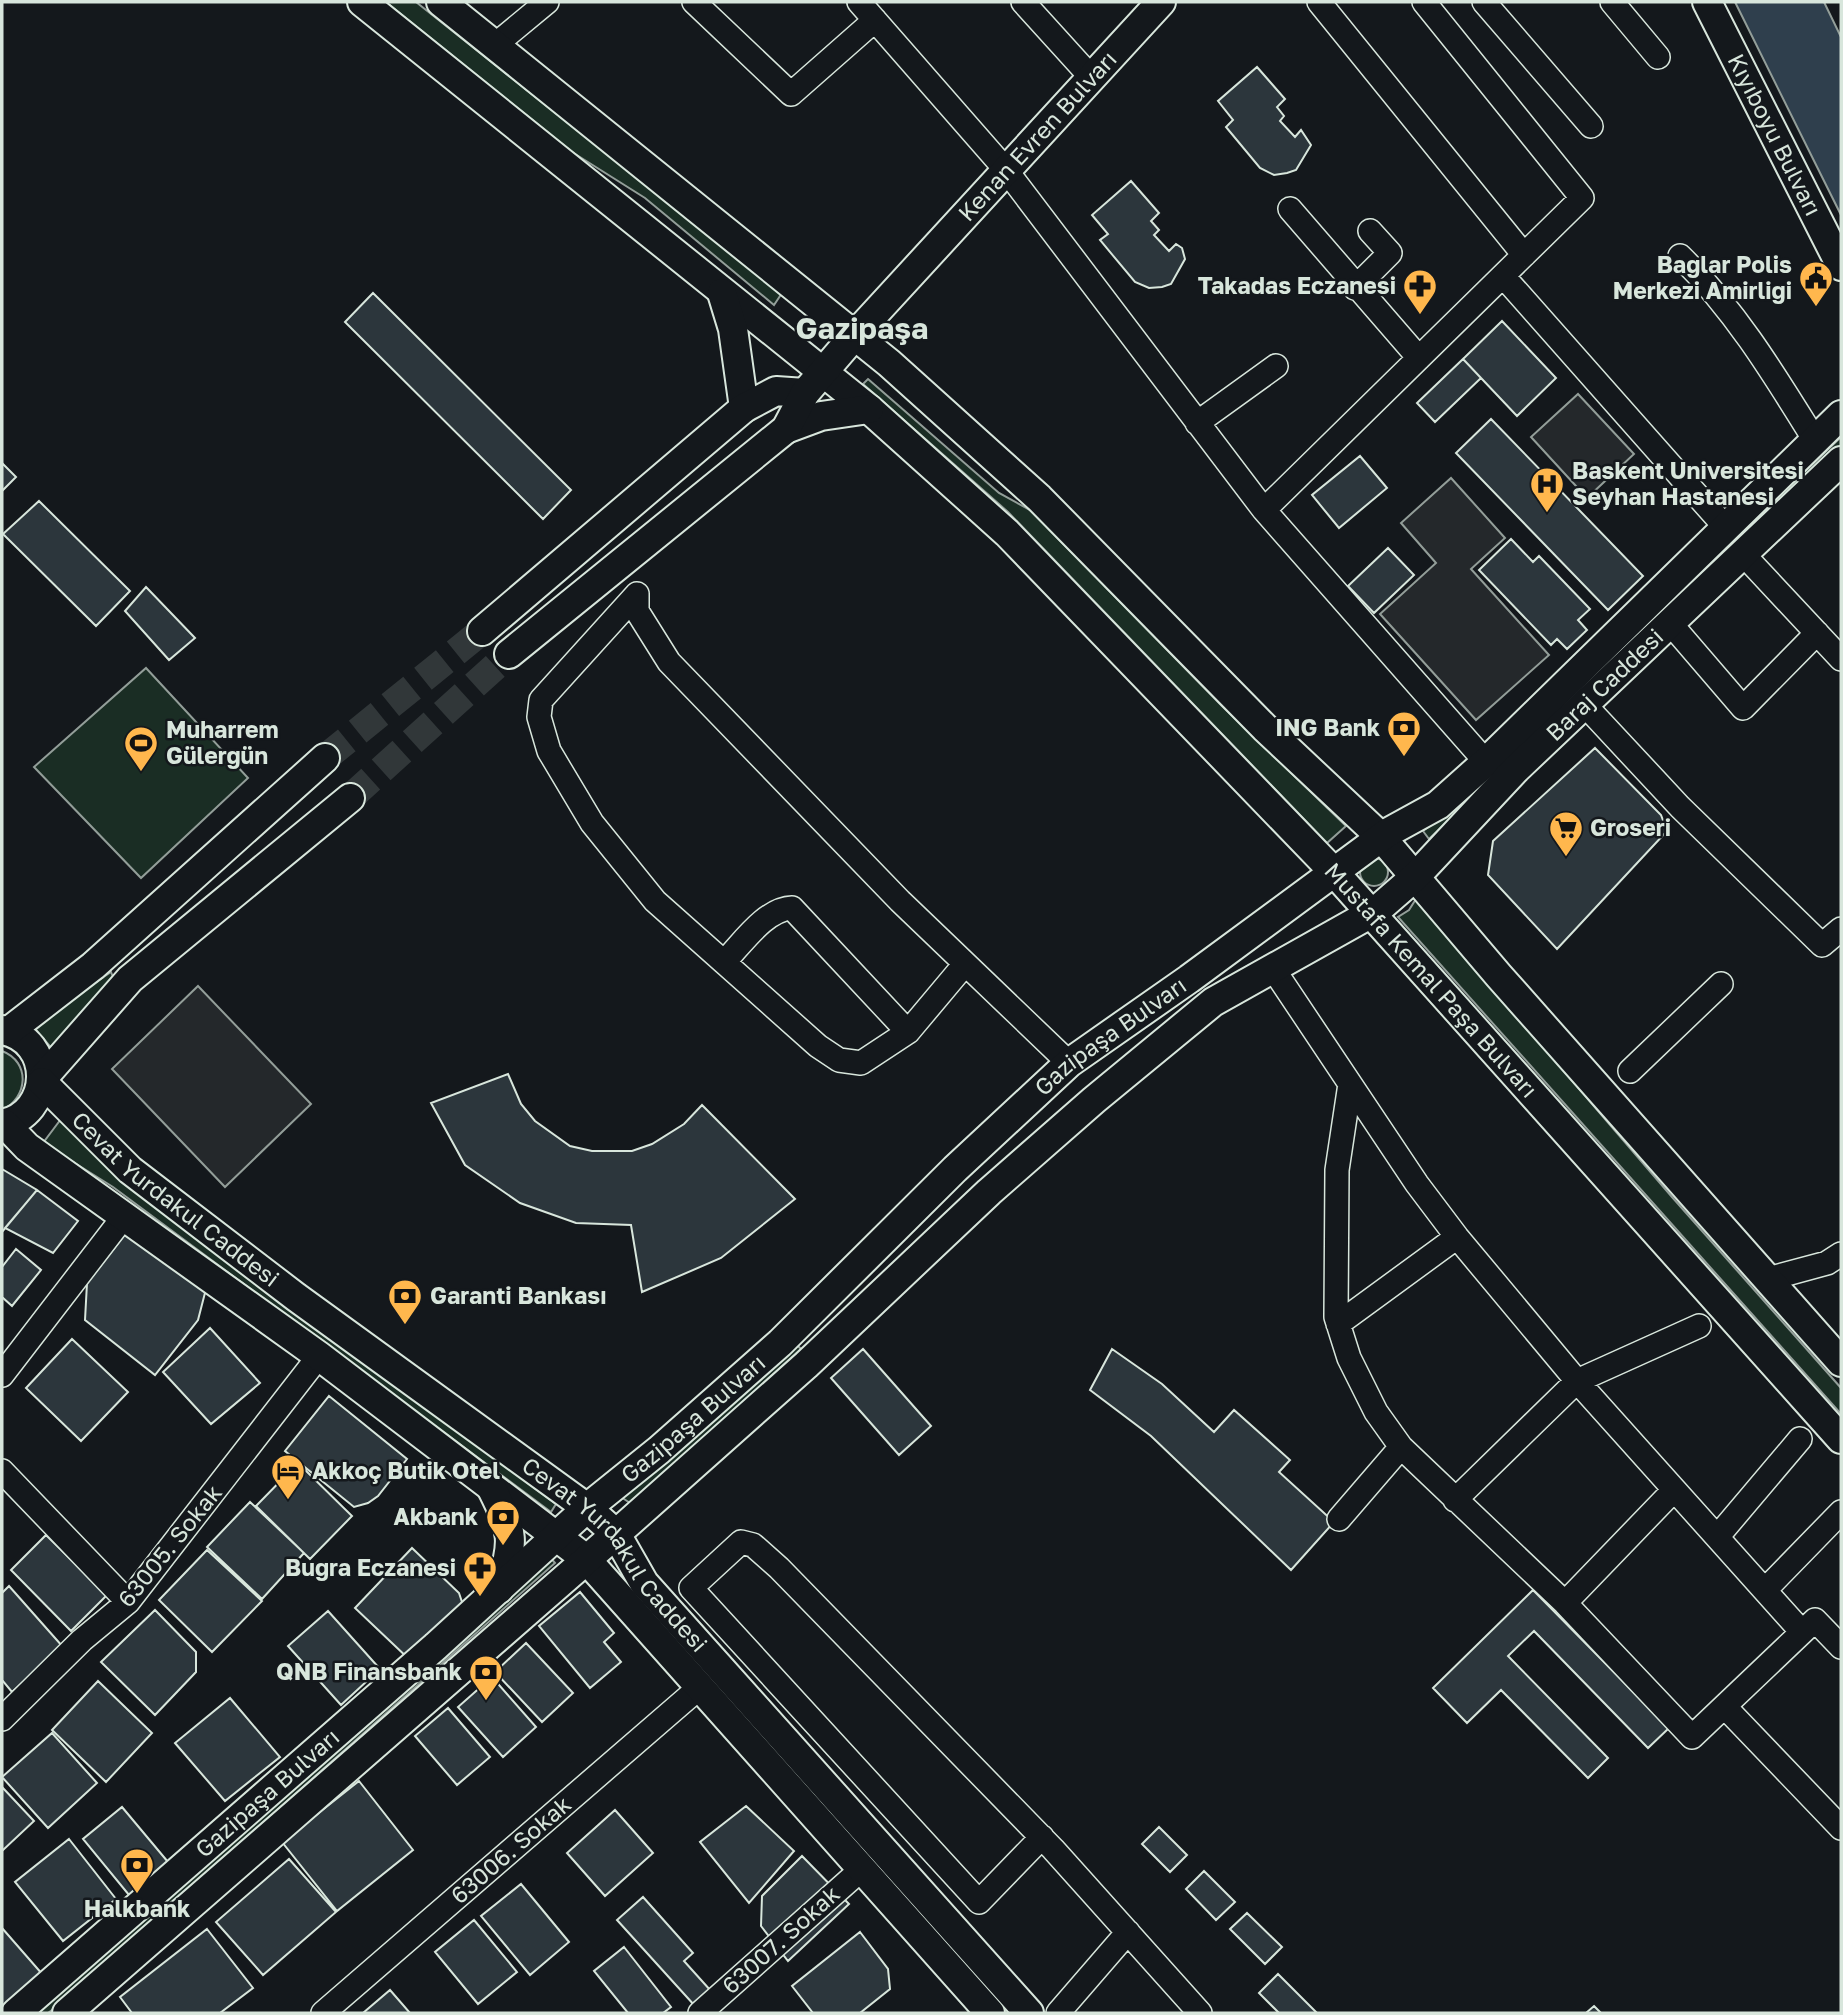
<svg xmlns="http://www.w3.org/2000/svg" width="1843" height="2015" font-family="'Golos Text',sans-serif">
	<style>
		.green { fill: #1a2d24; stroke: #939e99; stroke-width: 2 }
		.parking { fill: #24282b; stroke: #939e99; stroke-width: 2 }
		.water { fill: #2f3f4d; stroke: #939e99; stroke-width: 2 }
		.building { fill: #2c363c; stroke: #d8e6dc; stroke-width: 2 }
		.lines { fill: none; stroke-linecap: round; stroke-linejoin: round }
		.major-tunnel { stroke: #313739; stroke-width: 28; stroke-dasharray: 28 14; stroke-linecap: butt }
		.minor-casing { stroke: #d8e6dc; stroke-width: 26 }
		.major-casing { stroke: #d8e6dc; stroke-width: 32 }
		.minor { stroke: #14181c; stroke-width: 23 }
		.major { stroke: #14181c; stroke-width: 28 }
		.labels { text-anchor: middle; stroke-width: 5; stroke-linejoin: round; paint-order: stroke }
		.street-label { font-size: 23px; fill: #d8e6dc; stroke: #14181c }
		.poi-label { font-size: 23px; font-weight: bold; fill: #d8e6dc; stroke: #14181c; text-anchor: end }
		.district-label { font-size: 30px; font-weight: bold; fill: #d8e6dc; stroke: #14181c }
	</style>
	<rect width="100%" height="100%" fill="#14181c"/>
	<!-- green -->
	<path class="green" d="M386 2H416L782 293 774 305 645 198 572 152Z
		M868 379 999 493 1030 510 1222 706 1346 826 1327 843 1008 512 863 384Z
		M1841 437V445L1429 839 1423 831 1455 806Z
		M146 668 248 778 141 878 34 767Z
		M1360 872a14 14 0 1 1 28 0a14 14 0 1 1-28 0Z
		M1416 899 1672 1197 1841 1388V1414L1398 917 1409 910Z
		M111 972 113 977 53 1050 32 1025Z
		M2 1051C31 1062 28 1098 2 1110Z
		M61 1119 117 1178 556 1504 551 1512 113 1187 43 1143Z
		M795 1343 801 1349 630 1503 621 1497Z
		M549 1556 555 1563 52 2010 48 2013H34Z"/>
	<!-- parking -->
	<path class="parking" d="M1578 394 1634 454 1587 498 1531 437Z
		M1451 478 1505 538 1471 569 1549 655 1476 720 1380 614 1436 563 1401 523Z
		M198 986 311 1104 225 1187 112 1069Z"/>
	<!-- water -->
	<path class="water" d="M1735 2H1824L1841 37V215Z"/>
	<!-- building -->
	<path class="building" d="M1257 67 1285 99 1277 107 1284 116 1280 121 1295 137 1301 130 1311 145 1296 170 1287 173 1274 175 1260 168 1226 127 1233 120 1218 101Z
		M1131 181 1159 213 1151 221 1159 230 1154 235 1169 251 1176 244 1182 248 1185 259 1171 284 1162 287 1149 288 1135 282 1100 240 1108 234 1092 215Z
		M373 293 571 490 543 519 345 322Z
		M1502 321 1556 378 1517 416 1463 359Z
		M1463 359 1481 378 1435 422 1417 403Z
		M1491 419 1643 576 1608 610 1456 453Z
		M1360 456 1387 488 1339 528 1312 495Z
		M2 463 16 477 2 491Z
		M39 501 130 591 96 626 3 534Z
		M1511 539 1533 562 1539 556 1590 609 1578 620 1587 630 1567 649 1557 639 1551 645 1479 570Z
		M1388 548 1414 575 1374 613 1348 586Z
		M146 587 195 638 169 660 125 611Z
		M1595 748 1661 815 1667 831 1557 949 1488 875 1493 841Z
		M508 1074 521 1104 535 1121 570 1146 592 1151H632L652 1144 684 1124 702 1105 795 1199 721 1258 642 1292 631 1225 576 1223 520 1203 465 1165 431 1103Z
		M2 1169 37 1190 2 1232Z
		M37 1190 78 1221 53 1253 5 1228Z
		M129 1229 206 1289 198 1320 155 1375 85 1320 87 1283Z
		M16 1249 41 1270 12 1306 2 1297V1267Z
		M210 1328 260 1383 211 1424 163 1372Z
		M72 1339 128 1392 81 1441 26 1388Z
		M863 1349 931 1426 899 1455 831 1378Z
		M1112 1349 1162 1384 1214 1432 1234 1410 1290 1460 1279 1472 1334 1522 1291 1570 1151 1436 1090 1390Z
		M329 1396 407 1459 378 1496 368 1503 354 1507 285 1451Z
		M298 1463 352 1516 310 1559 256 1506Z
		M250 1502 304 1553 262 1599 207 1547Z
		M46 1535 107 1595 71 1631 11 1570Z
		M412 1548 459 1593 463 1605 411 1661 355 1608Z
		M207 1550 262 1601 212 1652 159 1600Z
		M9 1586 63 1647 12 1692 2 1680V1593Z
		M1533 1590 1669 1728 1648 1748 1534 1631 1508 1656 1608 1758 1588 1778 1501 1690 1467 1723 1433 1688Z
		M580 1592 614 1633 604 1642 621 1662 590 1688 539 1626Z
		M155 1610 196 1652V1672L155 1715 101 1662Z
		M328 1611 380 1669 341 1705 288 1646Z
		M526 1643 573 1693 542 1722 495 1672Z
		M492 1677 536 1727 503 1757 458 1707Z
		M98 1681 152 1733 106 1782 52 1730Z
		M230 1698 280 1757 225 1801 175 1743Z
		M448 1708 490 1757 457 1785 415 1736Z
		M52 1733 97 1783 48 1828 2 1777Z
		M359 1781 413 1850 337 1911 282 1842Z
		M2 1787 34 1821 2 1851Z
		M746 1806 794 1851 749 1903 700 1842Z
		M122 1807 168 1862 129 1895 83 1839Z
		M615 1810 653 1853 605 1896 567 1853Z
		M1159 1827 1187 1855 1170 1872 1142 1844Z
		M69 1839 116 1899 63 1941 15 1882Z
		M802 1856 849 1904 788 1961 761 1926 762 1896Z
		M289 1859 336 1912 263 1975 216 1922Z
		M1204 1871 1235 1902 1216 1920 1186 1889Z
		M521 1884 569 1942 530 1975 481 1916Z
		M643 1897 693 1953 684 1961 711 1991 695 2006 617 1920Z
		M1247 1913 1282 1947 1265 1964 1230 1929Z
		M474 1920 517 1972 478 2004 435 1952Z
		M2 1928 43 1975 2 2012Z
		M207 1929 253 1988 220 2013H132L120 1997Z
		M860 1932 888 1969 890 1989 860 2013H813L792 1986Z
		M624 1947 671 2007 663 2013H628L594 1971Z
		M1278 1974 1317 2013H1279L1259 1993Z
		M390 1990 410 2013H363Z
		M1594 2006 1601 2013H1586Z"/>
	<g class="lines">
		<!-- major-tunnel -->
		<path class="major-tunnel" d="M325 758 482 631
			M350 798 509 654"/>
		<!-- minor casing -->
		<g class="minor-casing">
			<path id="minor" d="M694 2 791 94 875 20
				M859 2 1006 170 1264 510 1486 762
				M1023 2 1091 77
				M1319 2 1524 255
				M1484 2 1591 126
				M1612 2 1658 57
				M495 45 547 2
				M1290 209 1419 358
				M1680 256C1736 311 1775 376 1816 442
				M1503 276 1727 529
				M1355 288 1390 253 1370 231
				M1197 423 1276 366
				M1264 510 1582 198 1424 2
				M1743 554 1841 659
				M637 594 541 700 539 717 549 751 592 823 655 901 818 1046 839 1060 861 1063 908 1032 965 964
				M637 594V611L669 662 900 901 1069 1063
				M1670 623 1743 708 1817 633
				M1584 704 1680 807 1822 945 1841 929
				M724 962C742 944 765 909 792 908L908 1032
				M1272 967 1417 1184 1457 1237 1577 1381 1802 1632
				M1630 1071 1721 984
				M1350 1084 1337 1170 1336 1317 1349 1358 1376 1412 1401 1447 1565 1603 1692 1737 1815 1620 1841 1647
				M1768 1279 1827 1263 1841 1254
				M1338 1324 1457 1237
				M2 1375 125 1215
				M2 1471 128 1602
				M1455 1500 1577 1381 1699 1326
				M1339 1519 1401 1447
				M1718 1536 1800 1439
				M1766 1589 1841 1512
				M1565 1603 1673 1491
				M1725 1707 1841 1828
				M2 1719 82 1640 128 1602 319 1356
				M1042 1837 979 1902 691 1588 741 1542 753 1545 779 1568 1053 1849 1200 2013
				M323 2013 700 1687
				M700 2013 863 1868
				M1058 2013 1128 1932"/>
		</g>
		<!-- major casing -->
		<g class="major-casing">
			<g id="major">
				<path id="s1" d="M362 2 869 409 1007 533 1334 872 1841 1439"/>
				<path d="M441 2 889 363 1039 498 1265 728 1381 837 1499 976 1841 1362"/>
				<path id="s2" d="M1707 2 1841 266"/>
				<path d="M722 293 733 329 744 408"/>
				<path d="M786 429 821 416 869 409"/>
				<path d="M482 631 744 408 776 391 805 393"/>
				<path id="s3" d="M509 654 786 429 805 393 854 336 1161 2"/>
				<path d="M2 1030C55 1040 53 1114 2 1124"/>
				<path d="M9 1031 93 966 325 758"/>
				<path d="M42 1079 130 979 350 798"/>
				<path id="s4" d="M42 1082 130 1170 296 1297 587 1508 616 1534 644 1583 1029 2013"/>
				<path d="M5 1124 27 1147 319 1356 586 1559 990 2013"/>
				<path d="M492 1489C514 1533 515 1541 499 1589"/>
				<path id="s5" d="M16 2013 436 1646 587 1508 659 1450 780 1343 955 1169 1069 1063 1189 979 1387 833 1438 805 1486 762 1841 415"/>
				<path id="s6" d="M67 2013 616 1534 806 1365 989 1192 1094 1100 1213 1002 1377 910 1416 876 1516 769 1841 461"/>
			</g>
		</g>
		<!-- minor -->
		<use href="#minor" class="minor"/>
		<!-- major -->
		<use href="#major" class="major"/>
	</g>
	<!-- icons -->
	<defs>
		<g id="civic-pin" transform="scale(1.75)"><path d="M0 17L-7.5 6A9.5 9.5 0 1 1 7.5 6Z" fill="#ffb74d" stroke="#14181c"/><path d="M-.6-6.5H3V-4.5H.6V-3L4-1V1h2V6H-6V1h2V-1L-.6-3ZM-1.2 2.5V6h2.4V2.5Z" fill="#111"/></g>
		<g id="pharmacy-pin" transform="scale(1.75)"><path d="M0 17L-7.5 6A9.5 9.5 0 1 1 7.5 6Z" fill="#ffb74d" stroke="#14181c"/><path d="M-2-6h4v4h4v4h-4v4h-4v-4h-4v-4h4Z" fill="#111"/></g>
		<g id="hospital-pin" transform="scale(1.75)"><path d="M0 17L-7.5 6A9.5 9.5 0 1 1 7.5 6Z" fill="#ffb74d" stroke="#14181c"/><path d="M-5-5h3v3.5h4V-5h3V5h-3V1.5h-4V5h-3Z" fill="#111"/></g>
		<g id="bank-pin" transform="scale(1.75)"><path d="M0 17L-7.5 6A9.5 9.5 0 1 1 7.5 6Z" fill="#ffb74d" stroke="#14181c"/><path d="M-6-4H6V4H-6ZM0-2.3a2.3 2.3 0 1 0 0 4.6a2.3 2.3 0 1 0 0-4.6Z" fill="#111"/></g>
		<g id="stadium-pin" transform="scale(1.75)"><path d="M0 17L-7.5 6A9.5 9.5 0 1 1 7.5 6Z" fill="#ffb74d" stroke="#14181c"/><path d="M0-5a6.5 5 0 1 0 0 10a6.5 5 0 1 0 0-10ZM-3.5-1.8h7v3.6h-7Z" fill="#111"/></g>
		<g id="supermarket-pin" transform="scale(1.75)"><path d="M0 17L-7.5 6A9.5 9.5 0 1 1 7.5 6Z" fill="#ffb74d" stroke="#14181c"/><path d="M-6-5.5h2.5l.6 2H6L4.5 2H-2.5L-4.4-4H-6ZM-1.5 3.2a1.3 1.3 0 1 0 .1 0ZM3 3.2a1.3 1.3 0 1 0 .1 0Z" fill="#111"/></g>
		<g id="hotel-pin" transform="scale(1.75)"><path d="M0 17L-7.5 6A9.5 9.5 0 1 1 7.5 6Z" fill="#ffb74d" stroke="#14181c"/><path d="M-6-4.5h1.5V1H6V5H4.5V3h-9V5H-6ZM-4 0a1.8 1.8 0 1 1 3.6 0ZM.5 0V-2.5h3Q6-2.5 6 0Z" fill="#111"/></g>
	</defs>
	<g fill-rule="evenodd">
		<use href="#civic-pin" x="1816" y="278"/>
		<use href="#pharmacy-pin" x="1420" y="286"/>
		<use href="#hospital-pin" x="1547" y="484"/>
		<use href="#bank-pin" x="1404" y="728"/>
		<use href="#stadium-pin" x="141" y="743"/>
		<use href="#supermarket-pin" x="1566" y="828"/>
		<use href="#bank-pin" x="405" y="1296"/>
		<use href="#hotel-pin" x="288" y="1471"/>
		<use href="#bank-pin" x="503" y="1517"/>
		<use href="#pharmacy-pin" x="480" y="1568"/>
		<use href="#bank-pin" x="486" y="1672"/>
		<use href="#bank-pin" x="137" y="1865"/>
	</g>
	<g class="labels">
		<!-- street labels -->
		<g class="street-label">
			<text dy="8" stroke="none"><textPath href="#s2" startOffset="149">Kıyıboyu Bulvarı</textPath></text>
			<text dy="8" stroke="none"><textPath href="#s3" startOffset="744">Kenan Evren Bulvarı</textPath></text>
			<text dy="8" stroke="none"><textPath href="#s6" startOffset="2037">Baraj Caddesi</textPath></text>
			<text dy="8" stroke="none"><textPath href="#s1" startOffset="1452">Mustafa Kemal Paşa Bulvarı</textPath></text>
			<text dy="8" stroke="none"><textPath href="#s5" startOffset="1468">Gazipaşa Bulvarı</textPath></text>
			<text dy="8" stroke="none"><textPath href="#s4" startOffset="178">Cevat Yurdakul Caddesi</textPath></text>
			<text dy="8" stroke="none"><textPath href="#s5" startOffset="901">Gazipaşa Bulvarı</textPath></text>
			<text transform="translate(170 1546) rotate(-51)" y="8">63005. Sokak</text>
			<text dy="8" stroke="none"><textPath href="#s4" startOffset="746">Cevat Yurdakul Caddesi</textPath></text>
			<text dy="8" stroke="none"><textPath href="#s5" startOffset="334">Gazipaşa Bulvarı</textPath></text>
			<text transform="translate(511 1850) rotate(-41)" y="8">63006. Sokak</text>
			<text transform="translate(781 1940) rotate(-42)" y="8">63007. Sokak</text>
		</g>
		<!-- poi labels -->
		<g class="poi-label">
			<text x="1792" y="273">Bağlar Polis<tspan x="1792" dy="26">Merkezi Amirliği</tspan></text>
			<text x="1396" y="294">Takadas Eczanesi</text>
			<text x="1572" y="479" text-anchor="start">Baskent Universitesi<tspan x="1572" dy="26">Seyhan Hastanesi</tspan></text>
			<text x="1380" y="736">ING Bank</text>
			<text x="166" y="738" text-anchor="start">Muharrem<tspan x="166" dy="26">Gülergün</tspan></text>
			<text x="1590" y="836" text-anchor="start">Groseri</text>
			<text x="430" y="1304" text-anchor="start">Garanti Bankası</text>
			<text x="312" y="1479" text-anchor="start">Akkoç Butik Otel</text>
			<text x="478" y="1525">Akbank</text>
			<text x="456" y="1576">Bugra Eczanesi</text>
			<text x="462" y="1680">QNB Finansbank</text>
			<text x="137" y="1917" text-anchor="middle">Halkbank</text>
		</g>
		<!-- district labels -->
		<g class="district-label">
			<text x="862" y="339">Gazipaşa</text>
		</g>
	</g>
	<!-- border -->
	<rect width="1843" height="2015" fill="none" stroke="#d8e6dc" stroke-width="7"/>
</svg>
